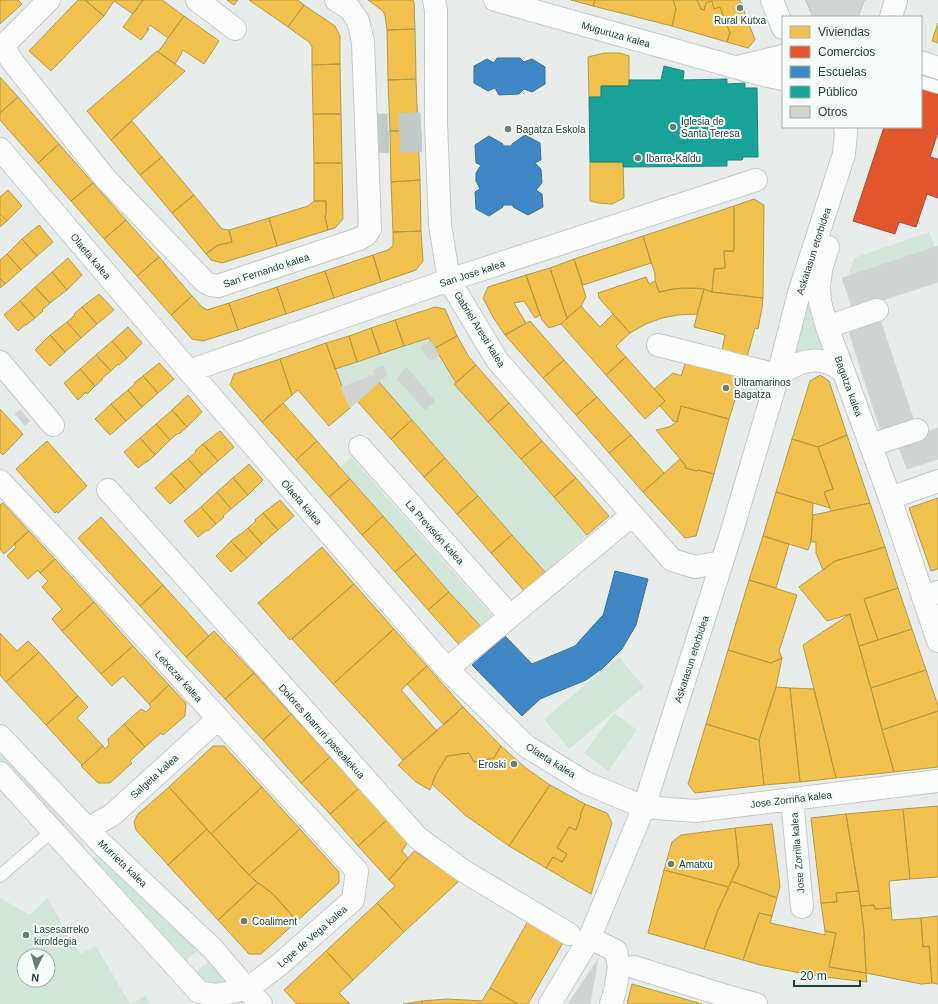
<svg xmlns="http://www.w3.org/2000/svg" width="938" height="1004" font-family="Arial,sans-serif">
	<style>
		.green { fill: #d1e6d8; fill-rule: evenodd }
		.homes { fill: #f2c14e; stroke: #b49b48 }
		.shops { fill: #e4572e; stroke: #aa5132 }
		.schools { fill: #3f88c5; stroke: #37739b }
		.public { fill: #17a398; stroke: #1b867c }
		.building { fill: #cfd4d2; stroke: #d1d6d4 }
		.lines { fill: none; stroke-linecap: round; stroke-linejoin: round }
		.street-tunnel { stroke: #c1cbc8; stroke-width: 22; stroke-dasharray: 22 11; stroke-linecap: butt }
		.lane-casing { stroke: #c5cac8; stroke-width: 14 }
		.street-casing { stroke: #c5cac8; stroke-width: 24 }
		.secondary-casing { stroke: #c3cbc8; stroke-width: 24 }
		.lane { stroke: #fcfcfc; stroke-width: 12 }
		.street { stroke: #fcfcfc; stroke-width: 22 }
		.secondary { stroke: #fcfcfc; stroke-width: 22 }
		.poi-dot { fill: #697e78; stroke: #f7fbf9; stroke-width: 1.5 }
		.labels { text-anchor: middle; stroke-width: 4; stroke-linejoin: round; paint-order: stroke }
		.poi-label { font-size: 10px; fill: #24423a; stroke: #f7fbf9; text-anchor: start }
		.street-label { font-size: 10px; fill: #24423a; stroke: #f7fbf9 }
	</style>
	<rect width="100%" height="100%" fill="#e8edeb"/>
	<!-- green -->
	<path class="green" d="M929 232 935 247 848 276 854 258Z
		M808 292 830 355 788 359Z
		M429 338 431 341 421 347 429 361 439 355 456 383 455 384 587 535 545 572 379 382 387 375 384 367 373 370 374 375 341 387 335 369Z
		M351 457 495 619 483 629 340 468Z
		M619 657 644 687 569 749 544 719Z
		M614 713 637 730 608 771 584 753Z
		M0 752 86 847 82 850 0 760Z
		M96 856 202 947 183 963 91 860Z
		M0 898 30 915 47 898 80 954 96 946 130 1004H0ZM24 956H48V980H24Z
		M212 958 224 976V981L219 985 212 984 195 973Z
		M145 996 150 1004H132Z"/>
	<!-- homes -->
	<path class="homes" d="M0 0H18L22 4 0 24Z
		M78 0H85L104 16 51 71 29 51Z
		M85 0H143L133 14 114 1 104 16Z
		M143 0H162L184 16 168 38 150 25 147 29H149L141 40 123 27Z
		M227 0H238L234 5Z
		M249 0H298L304 5 288 27Z
		M368 0H413L414 2 415 29 387 30 385 15 383 11Z
		M571 0H595L593 6Z
		M595 0H673L676 9 672 26 593 6Z
		M673 0H697L701 9 704 10 706 3 712 1 714 9 720 7 730 33 727 42 672 26 676 9Z
		M697 0H740L755 40 748 48 727 42 730 33 720 7 714 9 712 1 706 3 704 10 701 9Z
		M304 5 335 26 340 36V64L312 65V47L309 42 288 27Z
		M184 16 219 41 204 64 183 50 181 53H182L175 64 158 52Z
		M938 23V43L932 41Z
		M415 29 416 79 388 80 387 30Z
		M157 51 185 71 111 140 87 111Z
		M604 53H620L629 56V86H601V97H589L588 57Z
		M340 64 341 114H313L312 65Z
		M0 77 18 97 0 113Z
		M416 79 418 131H390L388 80Z
		M18 97 59 144 38 163 0 120V113Z
		M313 114H341L342 163H314Z
		M132 121 162 157 140 175 111 140Z
		M390 131H418L420 180 391 182Z
		M59 144 93 183 71 201 38 163Z
		M162 157 194 195 172 213 140 175Z
		M590 162H623L624 198 612 204 598 203 590 201Z
		M314 163H342L343 219 335 228 328 230 325 217 326 213V201H314Z
		M420 180 421 231 393 232 391 182Z
		M93 183 126 220 104 239 71 201Z
		M8 190 22 206 7 221 0 214V197Z
		M194 195 222 229 229 230 232 242 218 245 206 254 172 213Z
		M754 199 764 205 763 298 712 292 714 269 725 268 724 251H734V206Z
		M314 201H326V213L325 217 328 230 277 246 269 218 308 206Z
		M734 206V251H724L725 268 714 269 712 292 704 289 695 288 676 289 659 292 655 281V274L643 236Z
		M0 214 7 221 0 227Z
		M269 218 277 246 222 263 211 260 206 254 218 245 232 242 229 230Z
		M126 220 159 257 137 276 104 239Z
		M39 225 53 242 37 256 22 239Z
		M421 231 423 261 416 270 381 282 373 255 388 250 393 246V232Z
		M643 236 651 263 583 285 574 259Z
		M22 239 37 256 21 270 7 254Z
		M7 254 21 270 5 284 0 278V260Z
		M373 255 381 282 334 298 325 271Z
		M159 257 192 296 171 315 137 276Z
		M68 258 82 275 67 290 52 272Z
		M574 259 586 297 581 306 567 318 550 268Z
		M550 268 567 318 561 324 549 328 542 320 526 275Z
		M325 271 334 298 286 314 277 287Z
		M52 272 67 290 50 303 35 287Z
		M526 275 540 315 535 318 524 301 514 303 526 323 505 335 493 317 483 298 488 287Z
		M646 277 649 284 655 281 659 292 672 289 684 288 704 289 697 314 678 315 662 318 646 324 630 333 599 298 598 293Z
		M0 278 5 284 0 288Z
		M35 287 50 303 42 310 43 311 35 318 20 301Z
		M277 287 286 314 238 330 229 303Z
		M704 289 712 292 763 298 762 308 758 329 755 328 747 357 722 350 725 335 694 327Z
		M99 294 114 310 97 324 82 307Z
		M192 296 202 307 207 310 229 303 238 330 203 341 192 339 171 315Z
		M20 301 35 318 26 325V324L18 331 4 315Z
		M581 306 600 327 613 314 630 333 616 346 626 357 606 375 561 324Z
		M82 307 97 324 81 338 67 322 75 315 74 314Z
		M435 307 445 309 457 336 435 348 429 338 404 346 395 320Z
		M395 320 404 346 380 354 371 328Z
		M530 321 564 360 543 378 505 335Z
		M67 322 81 338 65 352 50 335Z
		M128 327 142 343 127 358 112 341Z
		M371 328 380 354 357 362 349 336Z
		M50 335 65 352 50 366 35 350Z
		M349 336 357 362 335 369 326 343Z
		M457 336 469 357 476 365 456 383 435 348Z
		M112 341 127 358 119 365 118 364 111 371 96 355Z
		M326 343 350 408 329 426 298 390 292 395 280 359Z
		M96 355 111 371 102 378 103 379 95 386 80 369Z
		M626 357 665 401 645 419 606 375Z
		M280 359 292 395 262 422 230 385 234 374Z
		M564 360 597 397 576 415 543 378Z
		M686 361 742 378 729 419 681 406 677 422 673 421 660 406 665 401 654 389 673 373 681 376Z
		M159 363 174 379 158 393 143 376Z
		M476 365 509 403 488 422 454 384Z
		M80 369 95 386 87 394 86 392 78 400 64 383Z
		M820 375 829 381 847 435 818 447 792 439 810 381Z
		M143 376 158 393 142 407 128 390 135 384 134 383Z
		M379 382 412 420 391 439 357 401Z
		M128 390 142 407 126 421 111 404Z
		M188 395 202 412 187 427 172 410Z
		M597 397 631 435 609 453 576 415Z
		M283 403 317 441 296 460 262 422Z
		M509 403 542 441 521 459 488 422Z
		M111 404 126 421 110 435 95 419Z
		M681 406 729 419 714 474 698 470 697 471 685 468 686 466 656 430 669 427 677 422Z
		M0 409 23 434 3 455 0 452Z
		M172 410 187 427 179 434 178 433 170 440 156 424Z
		M412 420 445 458 424 477 391 439Z
		M156 424 170 440 155 455 140 438Z
		M220 431 234 447 218 461 203 444Z
		M631 435 664 473 643 492 609 453Z
		M847 435 870 503 831 511 824 492 833 489 818 447Z
		M140 438 155 455 147 462H146L138 468 124 452Z
		M792 439 818 447 833 489 824 492 830 508 776 492Z
		M47 441 87 486 58 513 57 511 55 513 16 469Z
		M317 441 350 479 329 497 296 460Z
		M542 441 576 478 554 497 521 459Z
		M203 444 218 461 202 475 188 459 196 452 195 451Z
		M445 458 478 496 457 514 424 477Z
		M188 459 202 475 186 490 171 473Z
		M680 459 686 466 685 468 697 471 698 470 714 474 696 536 685 538 643 492Z
		M249 464 263 480 248 495 233 478Z
		M171 473 186 490 170 504 155 488Z
		M233 478 248 495 231 509 217 492Z
		M576 478 609 516 587 535 554 497Z
		M350 479 383 516 362 535 329 497Z
		M217 492 231 509 223 516 224 517 216 524 201 507Z
		M776 492 813 503 811 542 808 550 763 536Z
		M478 496 512 535 491 553 457 514Z
		M938 498V569L931 571 909 508Z
		M280 500 294 516 278 530 263 513Z
		M3 503 29 531 4 554 0 549V505Z
		M870 503 885 547 835 561 823 570 816 553V542H811L813 515Z
		M201 507 216 524 208 531 207 530 198 537 184 521Z
		M263 513 278 530 262 544 248 528 256 521 255 520Z
		M383 516 416 554 395 572 362 535Z
		M101 517 163 585 140 606 78 538Z
		M248 528 262 544 247 558 231 541 240 534V535Z
		M29 531 55 559 40 573 38 570 28 579 7 556 16 547 14 544Z
		M512 535 545 572 524 591 491 553Z
		M763 536 789 544 776 588 749 580Z
		M231 541 247 558 231 572 216 556Z
		M322 547 354 584 290 640 258 603Z
		M885 547 898 588 864 599 878 640 859 646 850 614 827 621 799 587 835 561Z
		M416 554 449 592 428 610 395 572Z
		M55 559 94 602 62 631 52 619 62 609 42 587 48 581 40 573Z
		M749 580 797 595 779 651 782 658 771 663 728 650Z
		M354 584 394 629 333 684 292 639Z
		M163 585 209 636 186 657 140 606Z
		M898 588 912 629 878 640 864 599Z
		M449 592 483 629 462 648 428 610Z
		M94 602 133 646 101 674 62 631Z
		M850 614 894 772 836 778 803 645Z
		M394 629 427 666 401 690 437 731 403 760 333 684Z
		M912 629 926 670 871 688 859 646Z
		M214 631 254 673 225 699 186 657Z
		M0 633 17 651 28 641 39 652 6 682 0 675Z
		M133 646 169 685 149 704 123 676 112 686 101 674Z
		M728 650 771 663 782 658 776 687 759 740 706 724Z
		M39 652 78 696 46 725 6 682Z
		M427 666 463 707 444 725 407 684Z
		M926 670 938 706V711L882 730 871 688Z
		M254 673 291 714 263 740 225 699Z
		M169 685 186 703 185 716 163 735 161 733 145 747 124 724 141 709 146 712 151 707 149 704Z
		M776 687 790 688 800 782 764 785 759 740Z
		M790 688 814 689 836 778 800 782Z
		M78 696 88 707 77 718 103 746 82 765 46 725Z
		M463 707 501 746 494 758 474 762 469 753 447 756 436 774 430 790 416 782 398 765Z
		M938 711V767L894 772 882 730Z
		M291 714 330 757 301 783 263 740Z
		M124 724 145 747 130 761 132 763 110 783H98L81 766 103 746 105 749 109 745 108 739Z
		M706 724 759 740 764 785 695 793 688 784Z
		M213 746H224L262 787 211 834 169 787Z
		M501 746 527 769 550 785 509 846 465 815 432 784 436 774 447 756 469 753 474 762 494 758Z
		M330 757 359 788 330 814 301 783Z
		M550 785 585 804 580 815 581 816 576 830 569 827 557 848 567 854 562 862 553 857 546 868 509 846Z
		M169 787 207 829 168 865 136 830 134 822 138 814Z
		M262 787 300 829 249 875 211 834Z
		M359 788 387 820 358 846 330 814Z
		M585 804 607 813 612 823 591 894 546 868 553 857 562 862 567 854 557 848 569 827 576 830 581 816 580 815Z
		M938 806V877L910 879 903 809Z
		M903 809 910 879 889 881 891 908 875 909 874 905 861 906 846 814Z
		M846 814 859 891 836 893 837 902 821 903 811 818Z
		M387 820 408 842 402 851 408 858 389 880 358 846Z
		M772 824 780 886 777 898 731 881 739 865 735 828Z
		M735 828 739 865 729 887 664 870 672 842 681 835Z
		M207 829 249 875 258 883 218 920 168 865Z
		M300 829 339 872V883L297 921 273 894 253 879 249 875Z
		M414 851 452 875 458 882 404 932 377 903 395 886 389 880Z
		M664 870 729 887 718 910 704 949 648 933Z
		M731 881 777 898 772 916 759 913 743 960 704 949 718 910Z
		M258 883 273 894 297 921 261 954H249L218 920Z
		M859 891 864 932 866 973 829 967 836 933 825 931 821 903 837 902 836 893Z
		M377 903 404 932 353 980 326 951Z
		M874 905 875 909 891 908 892 920 921 918 923 947 929 946 932 983 921 984 866 973 864 932 861 906Z
		M759 913 772 916 770 923 825 935V931L836 933 829 967 866 973 867 982 825 977 795 972 760 965 743 960Z
		M938 916V984L932 983 929 946 923 947 921 918Z
		M528 921 564 941 528 1004H518L490 988Z
		M326 951 353 980 339 993 350 1004H297L284 990Z
		M632 984 702 1004H627Z
		M490 988 518 1004H422V1001L447 999 482 1001Z
		M422 1001V1004H403H404Z"/>
	<!-- shops -->
	<path class="shops" d="M806 0H864L858 17H813Z
		M921 85 938 91V132L930 157 938 159V198L927 194 916 227 899 222 895 234 853 221 884 127H921Z"/>
	<!-- schools -->
	<path class="schools" d="M497 58H520L524 62 532 59 545 67V84L532 92 524 89 519 94 499 95 495 88 488 91 474 83V66L487 59 494 63Z
		M525 135 540 143 541 160 535 163 541 169 542 183 536 190 542 194 543 207 528 215 513 207V205H503V207L489 216 476 209 475 192 480 189 476 181V173L481 165 476 163 475 145 489 136 503 144V146H512V144Z
		M615 571 648 579 636 625 622 649 603 668 586 680 540 699 522 716 472 665 505 636 532 664 575 646 602 616H603Z"/>
	<!-- public -->
	<path class="public" d="M664 66 684 71 683 80 727 79V84L745 83V88H757L758 157H743L742 160H727V166L623 167V162H590L589 97H601V86H629V80H661Z"/>
	<!-- building -->
	<path class="building" d="M806 0H864L858 17H813Z
		M938 246V282L853 310 842 278Z
		M879 316 915 424 882 435 847 326Z
		M431 341 435 348 425 354 421 347Z
		M435 348 439 355 430 361 425 354Z
		M384 366 387 375 377 384 373 370Z
		M406 367 435 401 425 410 397 379Z
		M374 375 377 384 368 392 364 379Z
		M364 379 368 392 350 408 341 387Z
		M20 410 30 421 25 425 15 414Z
		M938 428V459L907 469 897 442Z
		M598 959 590 1004H568Z"/>
	<g class="lines">
		<!-- street-tunnel -->
		<path class="street-tunnel" d="M366 125 436 123
			M367 142 437 141"/>
		<!-- lane casing -->
		<g class="lane-casing">
			<path id="lane" d="M921 82 938 87
				M0 876 52 831"/>
		</g>
		<!-- street casing -->
		<g class="street-casing">
			<path id="street" d="M197 0 235 29
				M434 0 436 10V123L440 225 449 280 497 360 672 560 695 567 722 562
				M495 0 763 75 783 79
				M5 44 8 54 12 61 105 178 205 282 211 285 218 286 359 239 366 235 370 229 363 42 358 21 350 9 336 0
				M0 49 49 0
				M921 62 938 68
				M738 67 783 56
				M0 149 189 371 447 669 526 746 586 783 644 807 695 811 938 781
				M827 327 877 310
				M658 345 778 375
				M0 362 53 425
				M189 371 449 280 756 180
				M871 445 917 430
				M360 447 510 616
				M0 481 55 539 357 871 353 900 279 965 247 989 216 995 199 992 0 773
				M108 490 418 838 465 872 569 934
				M890 498 938 481
				M923 597 938 592
				M447 669 632 515
				M0 736 102 844 213 949 247 989 261 1004
				M792 799 802 907
				M86 827H91L112 815 218 719
				M589 939H592L616 951 619 967 615 991 611 1004
				M634 967 723 995 756 1004"/>
		</g>
		<!-- secondary casing -->
		<g class="secondary-casing">
			<path id="secondary" d="M772 0 783 28
				M891 17 896 0
				M828 247 821 269 819 287 820 302 827 327 843 370 890 498 938 641
				M778 375C792 366 808 357 825 362 831 363 837 368 843 370
				M550 1004 589 939 644 807 722 562 731 534 778 375 799 293 844 154 846 132 845 127"/>
		</g>
		<!-- lane -->
		<use href="#lane" class="lane"/>
		<!-- street -->
		<use href="#street" class="street"/>
		<!-- secondary -->
		<use href="#secondary" class="secondary"/>
	</g>
	<!-- markers -->
	<g class="poi-dot">
		<circle cx="740" cy="8" r="4"/>
		<circle cx="673" cy="127" r="4"/>
		<circle cx="508" cy="129" r="4"/>
		<circle cx="638" cy="158" r="4"/>
		<circle cx="726" cy="388" r="4"/>
		<circle cx="514" cy="764" r="4"/>
		<circle cx="671" cy="864" r="4"/>
		<circle cx="244" cy="921" r="4"/>
		<circle cx="26" cy="935" r="4"/>
	</g>
	<g class="labels">
		<!-- poi labels -->
		<g class="poi-label">
			<text x="740" y="24" text-anchor="middle">Rural Kutxa</text>
			<text x="681" y="125">Iglesia de<tspan x="681" dy="12">Santa Teresa</tspan></text>
			<text x="516" y="133">Bagatza Eskola</text>
			<text x="646" y="162">Ibarra-Kaldu</text>
			<text x="734" y="386">Ultramarinos<tspan x="734" dy="12">Bagatza</tspan></text>
			<text x="506" y="768" text-anchor="end">Eroski</text>
			<text x="679" y="868">Amatxu</text>
			<text x="252" y="925">Coaliment</text>
			<text x="34" y="933">Lasesarreko<tspan x="34" dy="12">kiroldegia</tspan></text>
		</g>
		<!-- street labels -->
		<g class="street-label">
			<text transform="translate(616 34) rotate(16)" y="4">Muguruza kalea</text>
			<text transform="translate(813 251) rotate(-72)" y="4">Askatasun etorbidea</text>
			<text transform="translate(91 256) rotate(50)" y="4">Olaeta kalea</text>
			<text transform="translate(266 270) rotate(-18)" y="4">San Fernando kalea</text>
			<text transform="translate(472 273) rotate(-18)" y="4">San Jose kalea</text>
			<text transform="translate(480 329) rotate(58)" y="4">Gabriel Aresti kalea</text>
			<text transform="translate(849 386) rotate(70)" y="4">Bagatza kalea</text>
			<text transform="translate(302 502) rotate(49)" y="4">Olaeta kalea</text>
			<text transform="translate(435 532) rotate(48)" y="4">La Previsión kalea</text>
			<text transform="translate(691 659) rotate(-72)" y="4">Askatasun etorbidea</text>
			<text transform="translate(179 676) rotate(48)" y="4">Letxezar kalea</text>
			<text transform="translate(322 731) rotate(48)" y="4">Dolores Ibarruri pasealekua</text>
			<text transform="translate(551 760) rotate(32)" y="4">Olaeta kalea</text>
			<text transform="translate(154 776) rotate(-42)" y="4">Salgeta kalea</text>
			<text transform="translate(791 799) rotate(-7)" y="4">Jose Zorriña kalea</text>
			<text transform="translate(797 853) rotate(-95)" y="4">Jose Zorrilla kalea</text>
			<text transform="translate(123 863) rotate(44)" y="4">Murrieta kalea</text>
			<text transform="translate(312 936) rotate(-41)" y="4">Lope de Vega kalea</text>
		</g>
	</g>
	<!-- legend -->
	<rect x="782" y="16" width="140" height="112" fill="#f7fbf9" stroke="#a3b1ad"/>
	<rect x="790" y="26" width="20" height="12" fill="#f2c14e" stroke="#a3b1ad"/>
	<text x="818" y="36" font-size="12" fill="#24423a">Viviendas</text>
	<rect x="790" y="46" width="20" height="12" fill="#e4572e" stroke="#a3b1ad"/>
	<text x="818" y="56" font-size="12" fill="#24423a">Comercios</text>
	<rect x="790" y="66" width="20" height="12" fill="#3f88c5" stroke="#a3b1ad"/>
	<text x="818" y="76" font-size="12" fill="#24423a">Escuelas</text>
	<rect x="790" y="86" width="20" height="12" fill="#17a398" stroke="#a3b1ad"/>
	<text x="818" y="96" font-size="12" fill="#24423a">Público</text>
	<rect x="790" y="106" width="20" height="12" fill="#cfd4d2" stroke="#a3b1ad"/>
	<text x="818" y="116" font-size="12" fill="#24423a">Otros</text>
	<!-- north arrow -->
	<g transform="translate(36 968) rotate(185)"><circle r="19" fill="#f7fbf9" stroke="#a3b1ad"/>
	<path d="M0-3L7 15L0 10L-7 15Z" fill="#697e78"/>
	<text y="-6" font-size="11" font-weight="bold" text-anchor="middle" fill="#24423a">N</text>
	</g>
	<!-- scale -->
	<path d="M794 980v6h66v-6" fill="none" stroke="#24423a" stroke-width="2"/>
	<text x="800" y="980" font-size="12" fill="#24423a" stroke="#f7fbf9" stroke-width="3" paint-order="stroke">20 m</text>
</svg>
